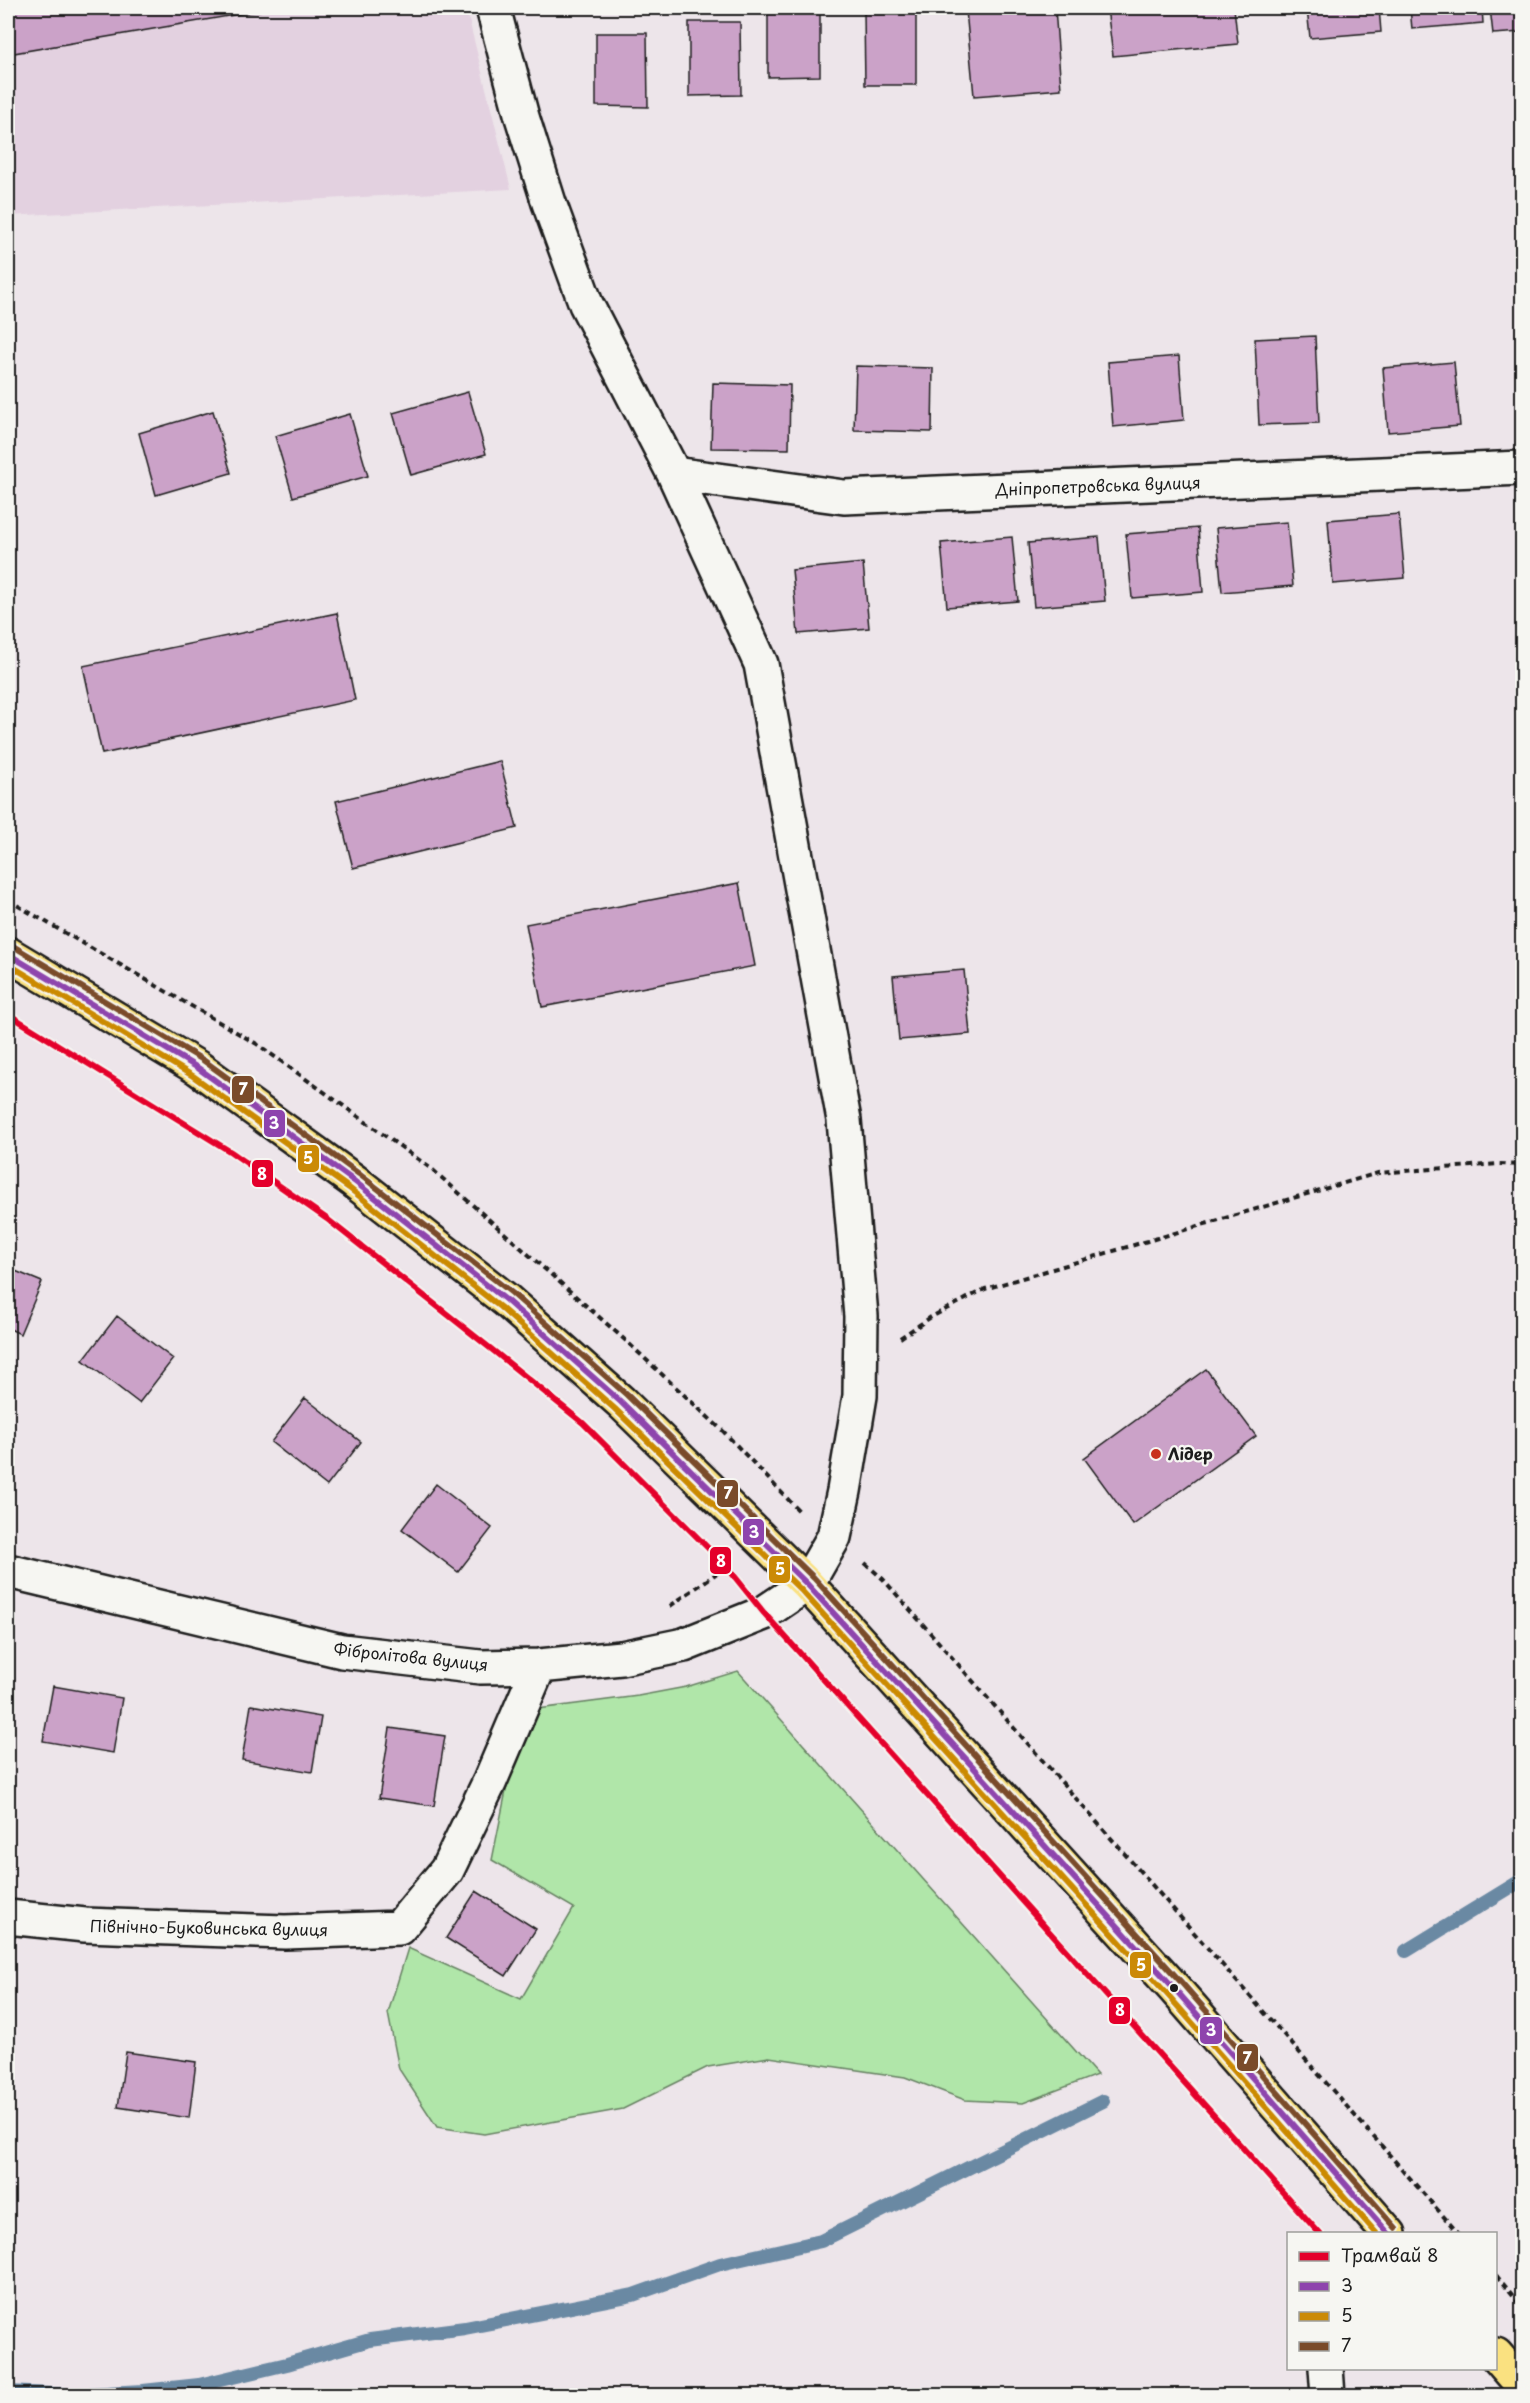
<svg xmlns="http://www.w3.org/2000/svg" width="1530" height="2403" font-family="'Playpen Sans',sans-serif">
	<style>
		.built { fill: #e3d1e0 }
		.green { fill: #b0e6a9; stroke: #668162; stroke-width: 1.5 }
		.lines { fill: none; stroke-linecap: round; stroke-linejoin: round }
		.stream { stroke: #6b89a3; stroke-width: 14 }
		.building { fill: #cba2c8; stroke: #1c1c1c; stroke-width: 1.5 }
		.minor-casing { stroke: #1c1c1c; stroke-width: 38 }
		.major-casing { stroke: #1c1c1c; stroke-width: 38 }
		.path { stroke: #1c1c1c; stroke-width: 4; stroke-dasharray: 6 4.5; stroke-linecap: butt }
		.minor { stroke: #f6f6f2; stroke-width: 33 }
		.major { stroke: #fae180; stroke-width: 33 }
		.bus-1-casing { stroke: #f6f6f2; stroke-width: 10 }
		.bus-2-casing { stroke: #f6f6f2; stroke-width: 10 }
		.bus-3-casing { stroke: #f6f6f2; stroke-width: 10 }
		.bus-1 { stroke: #8e44ad; stroke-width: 6 }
		.bus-2 { stroke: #cb8a06; stroke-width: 6 }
		.bus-3 { stroke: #7a4b2a; stroke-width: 6 }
		.tram-1-casing { stroke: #f6f6f2; stroke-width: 10 }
		.tram-1 { stroke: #e4002b; stroke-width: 6 }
		.poi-dot { fill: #c8321e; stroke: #f6f6f2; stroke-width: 2 }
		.bus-dot { fill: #1c1c1c; stroke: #f6f6f2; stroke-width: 2 }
		.labels { text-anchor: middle; stroke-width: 4.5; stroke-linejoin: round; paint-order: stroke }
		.street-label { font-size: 16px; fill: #1c1c1c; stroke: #f6f6f2 }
		.poi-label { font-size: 16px; font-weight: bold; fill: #1c1c1c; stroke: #f6f6f2; text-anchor: start }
		.line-badge { stroke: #f6f6f2; stroke-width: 2 }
		.badge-label { font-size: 16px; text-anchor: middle; font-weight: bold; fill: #fff }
	</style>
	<rect width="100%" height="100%" fill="#ede5ea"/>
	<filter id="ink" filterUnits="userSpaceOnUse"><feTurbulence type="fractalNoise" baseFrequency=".0167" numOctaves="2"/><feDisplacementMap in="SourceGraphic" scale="12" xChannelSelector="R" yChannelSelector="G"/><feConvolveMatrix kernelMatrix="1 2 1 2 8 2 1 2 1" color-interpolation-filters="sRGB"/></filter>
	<g filter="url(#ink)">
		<!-- built -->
		<path class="built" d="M8 8H466L511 189 8 216Z"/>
		<!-- green -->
		<path class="green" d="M738 1671 1097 2075 1023 2103 965 2100 905 2077 769 2057 708 2067 623 2109 484 2134 437 2127 399 2069 388 2013 408 1948 521 1999 574 1908 492 1860 508 1781 507 1713 638 1696 686 1687Z"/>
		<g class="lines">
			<!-- stream -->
			<path class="stream" d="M1406 1951 1522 1880
				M8 2392 70 2395 143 2391 199 2385 287 2364 370 2340 465 2328 633 2295 720 2264 821 2241 1103 2101"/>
		</g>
		<!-- building -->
		<path class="building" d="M8 8H275L8 54Z
			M768 8H820V76L768 77Z
			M995 8H1055L1061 89 974 96 966 10Z
			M1107 8H1234L1238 44 1113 56Z
			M1307 8H1379L1381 32 1310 38Z
			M1410 8H1482L1483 23 1412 29Z
			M1490 8H1522V32L1493 34Z
			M916 11V85H865L864 12Z
			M689 22H740L741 95 689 96Z
			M596 33H647L648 107 596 106Z
			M1315 336 1319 423 1259 425 1255 339Z
			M1179 356 1184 420 1113 427 1108 362Z
			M1454 362 1460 426 1388 432 1383 368Z
			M856 366 933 368 932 432 854 430Z
			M713 383 790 385 789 449 711 448Z
			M468 392 486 454 411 475 393 413Z
			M213 411 231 473 156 495 139 433Z
			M350 414 368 476 293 497 275 436Z
			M1399 514 1405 578 1333 584 1328 520Z
			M1287 522 1293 586 1222 592 1216 528Z
			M1198 528 1203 592 1132 598 1126 534Z
			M1012 537 1018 601 947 607 941 543Z
			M1099 537 1105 601 1034 607 1028 543Z
			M863 563 869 628 798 634 792 570Z
			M337 613 355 700 102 754 83 666Z
			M500 761 517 828 353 868 336 801Z
			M739 883 755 966 542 1007 526 924Z
			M964 970 970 1034 899 1040 893 976Z
			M8 1268 42 1282 20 1334 8 1328Z
			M117 1316 173 1359 139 1403 83 1360Z
			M1206 1369 1256 1436 1133 1525 1084 1458Z
			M305 1398 361 1442 327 1486 271 1442Z
			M436 1484 492 1528 458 1572 402 1529Z
			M53 1686 122 1698 113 1753 43 1741Z
			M251 1705 321 1717 312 1772 242 1760Z
			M390 1728 445 1736 434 1806 379 1798Z
			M476 1891 536 1929 506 1976 446 1938Z
			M126 2052 196 2062 189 2118 118 2107Z"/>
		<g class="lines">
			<!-- minor casing -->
			<g class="minor-casing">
				<path id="minor" d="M674 474 844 497 1522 468
					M8 1571 342 1651 480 1667 539 1666 621 1658 684 1645 764 1613 807 1584 834 1537 844 1491 860 1396 861 1316 844 1120 761 664 674 474 586 304 549 203 522 117 493 8
					M8 1917 85 1925 285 1932 399 1928 447 1870 490 1781 539 1666
					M1326 2368 1328 2396"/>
			</g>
			<!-- major casing -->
			<g class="major-casing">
				<path id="major" d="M8 954 198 1068 354 1181 506 1300 621 1402 807 1584 1174 1988 1389 2234
					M1496 2355 1522 2385"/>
			</g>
			<!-- path -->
			<path class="path" d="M8 900 257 1044 433 1170 625 1340 724 1432 800 1512
				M900 1338 931 1317 985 1289 1378 1173 1499 1164 1522 1165
				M865 1563 883 1579 1459 2234
				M670 1606 730 1564
				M1496 2275 1522 2307"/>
			<!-- minor -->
			<use href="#minor" class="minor"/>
			<!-- major -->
			<use href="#major" class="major"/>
			<!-- bus-1 casing -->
			<g class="bus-1-casing">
				<path id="bus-1" d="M8 954 198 1068 354 1181 506 1300 621 1402 807 1584 1174 1988 1389 2234"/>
			</g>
			<!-- bus-2 casing -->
			<g class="bus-2-casing">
				<path id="bus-2" d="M8 964 193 1076 349 1188 500 1307 615 1409 801 1590 1167 1994 1377 2234"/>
			</g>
			<!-- bus-3 casing -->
			<g class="bus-3-casing">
				<path id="bus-3" d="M13 946 203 1060 359 1174 512 1293 627 1395 814 1578 1181 1982 1396 2228"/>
			</g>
			<!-- bus-1 -->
			<use href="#bus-1" class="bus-1"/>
			<!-- bus-2 -->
			<use href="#bus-2" class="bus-2"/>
			<!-- bus-3 -->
			<use href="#bus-3" class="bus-3"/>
			<!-- tram-1 casing -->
			<g class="tram-1-casing">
				<path id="tram-1" d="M8 1014 231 1152 327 1219 495 1352 583 1423 727 1567 764 1613 1320 2234"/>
			</g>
			<!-- tram-1 -->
			<use href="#tram-1" class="tram-1"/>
		</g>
	</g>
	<!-- markers -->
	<circle class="poi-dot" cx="1156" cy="1454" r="6"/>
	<circle class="bus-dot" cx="1174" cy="1988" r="5"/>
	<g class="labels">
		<!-- street labels -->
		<g class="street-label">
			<text transform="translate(1098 486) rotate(-2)" y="6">Дніпропетровська вулиця</text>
			<text transform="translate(411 1657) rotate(6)" y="6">Фібролітова вулиця</text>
			<text transform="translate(209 1928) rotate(1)" y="6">Північно-Буковинська вулиця</text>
		</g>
		<!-- poi labels -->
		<g class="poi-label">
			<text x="1168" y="1460">Лідер</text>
		</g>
	</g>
	<g class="line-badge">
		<rect x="231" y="1075" width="24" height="29" rx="6" fill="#7a4b2a"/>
		<rect x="263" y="1109" width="23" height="29" rx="6" fill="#8e44ad"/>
		<rect x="297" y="1144" width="23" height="29" rx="6" fill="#cb8a06"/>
		<rect x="251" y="1159" width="23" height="29" rx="6" fill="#e4002b"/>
		<rect x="716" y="1479" width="23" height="29" rx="6" fill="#7a4b2a"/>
		<rect x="742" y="1518" width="23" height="28" rx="6" fill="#8e44ad"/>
		<rect x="709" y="1546" width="23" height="29" rx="6" fill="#e4002b"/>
		<rect x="768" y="1555" width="23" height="29" rx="6" fill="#cb8a06"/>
		<rect x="1129" y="1951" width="23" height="28" rx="6" fill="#cb8a06"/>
		<rect x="1108" y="1996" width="23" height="29" rx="6" fill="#e4002b"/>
		<rect x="1199" y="2016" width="24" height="29" rx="6" fill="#8e44ad"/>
		<rect x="1236" y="2043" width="23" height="29" rx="6" fill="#7a4b2a"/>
	</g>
	<g class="badge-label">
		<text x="243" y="1095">7</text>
		<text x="274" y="1129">3</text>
		<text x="308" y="1164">5</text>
		<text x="262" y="1180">8</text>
		<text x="728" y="1499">7</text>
		<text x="754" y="1538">3</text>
		<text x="721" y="1567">8</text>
		<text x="780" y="1575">5</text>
		<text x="1141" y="1971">5</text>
		<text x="1120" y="2016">8</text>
		<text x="1211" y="2036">3</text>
		<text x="1247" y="2064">7</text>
	</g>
	<!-- margin -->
	<rect width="1530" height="2403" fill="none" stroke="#f6f6f2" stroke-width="30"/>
	<rect x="15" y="15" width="1500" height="2373" fill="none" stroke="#1c1c1c" stroke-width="2" filter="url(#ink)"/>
	<!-- legend -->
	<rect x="1287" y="2232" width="210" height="138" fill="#f6f6f2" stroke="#9f9f9c" stroke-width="1.5"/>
	<rect x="1299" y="2252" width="30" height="9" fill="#e4002b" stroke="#9f9f9c" stroke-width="1.5"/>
	<text x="1341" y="2262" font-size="18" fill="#1c1c1c">Трамвай 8</text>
	<rect x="1299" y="2282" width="30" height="9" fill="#8e44ad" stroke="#9f9f9c" stroke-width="1.5"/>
	<text x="1341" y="2292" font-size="18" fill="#1c1c1c">3</text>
	<rect x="1299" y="2312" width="30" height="9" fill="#cb8a06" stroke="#9f9f9c" stroke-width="1.5"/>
	<text x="1341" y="2322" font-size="18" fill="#1c1c1c">5</text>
	<rect x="1299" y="2342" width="30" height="9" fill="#7a4b2a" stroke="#9f9f9c" stroke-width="1.5"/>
	<text x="1341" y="2352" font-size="18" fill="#1c1c1c">7</text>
</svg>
